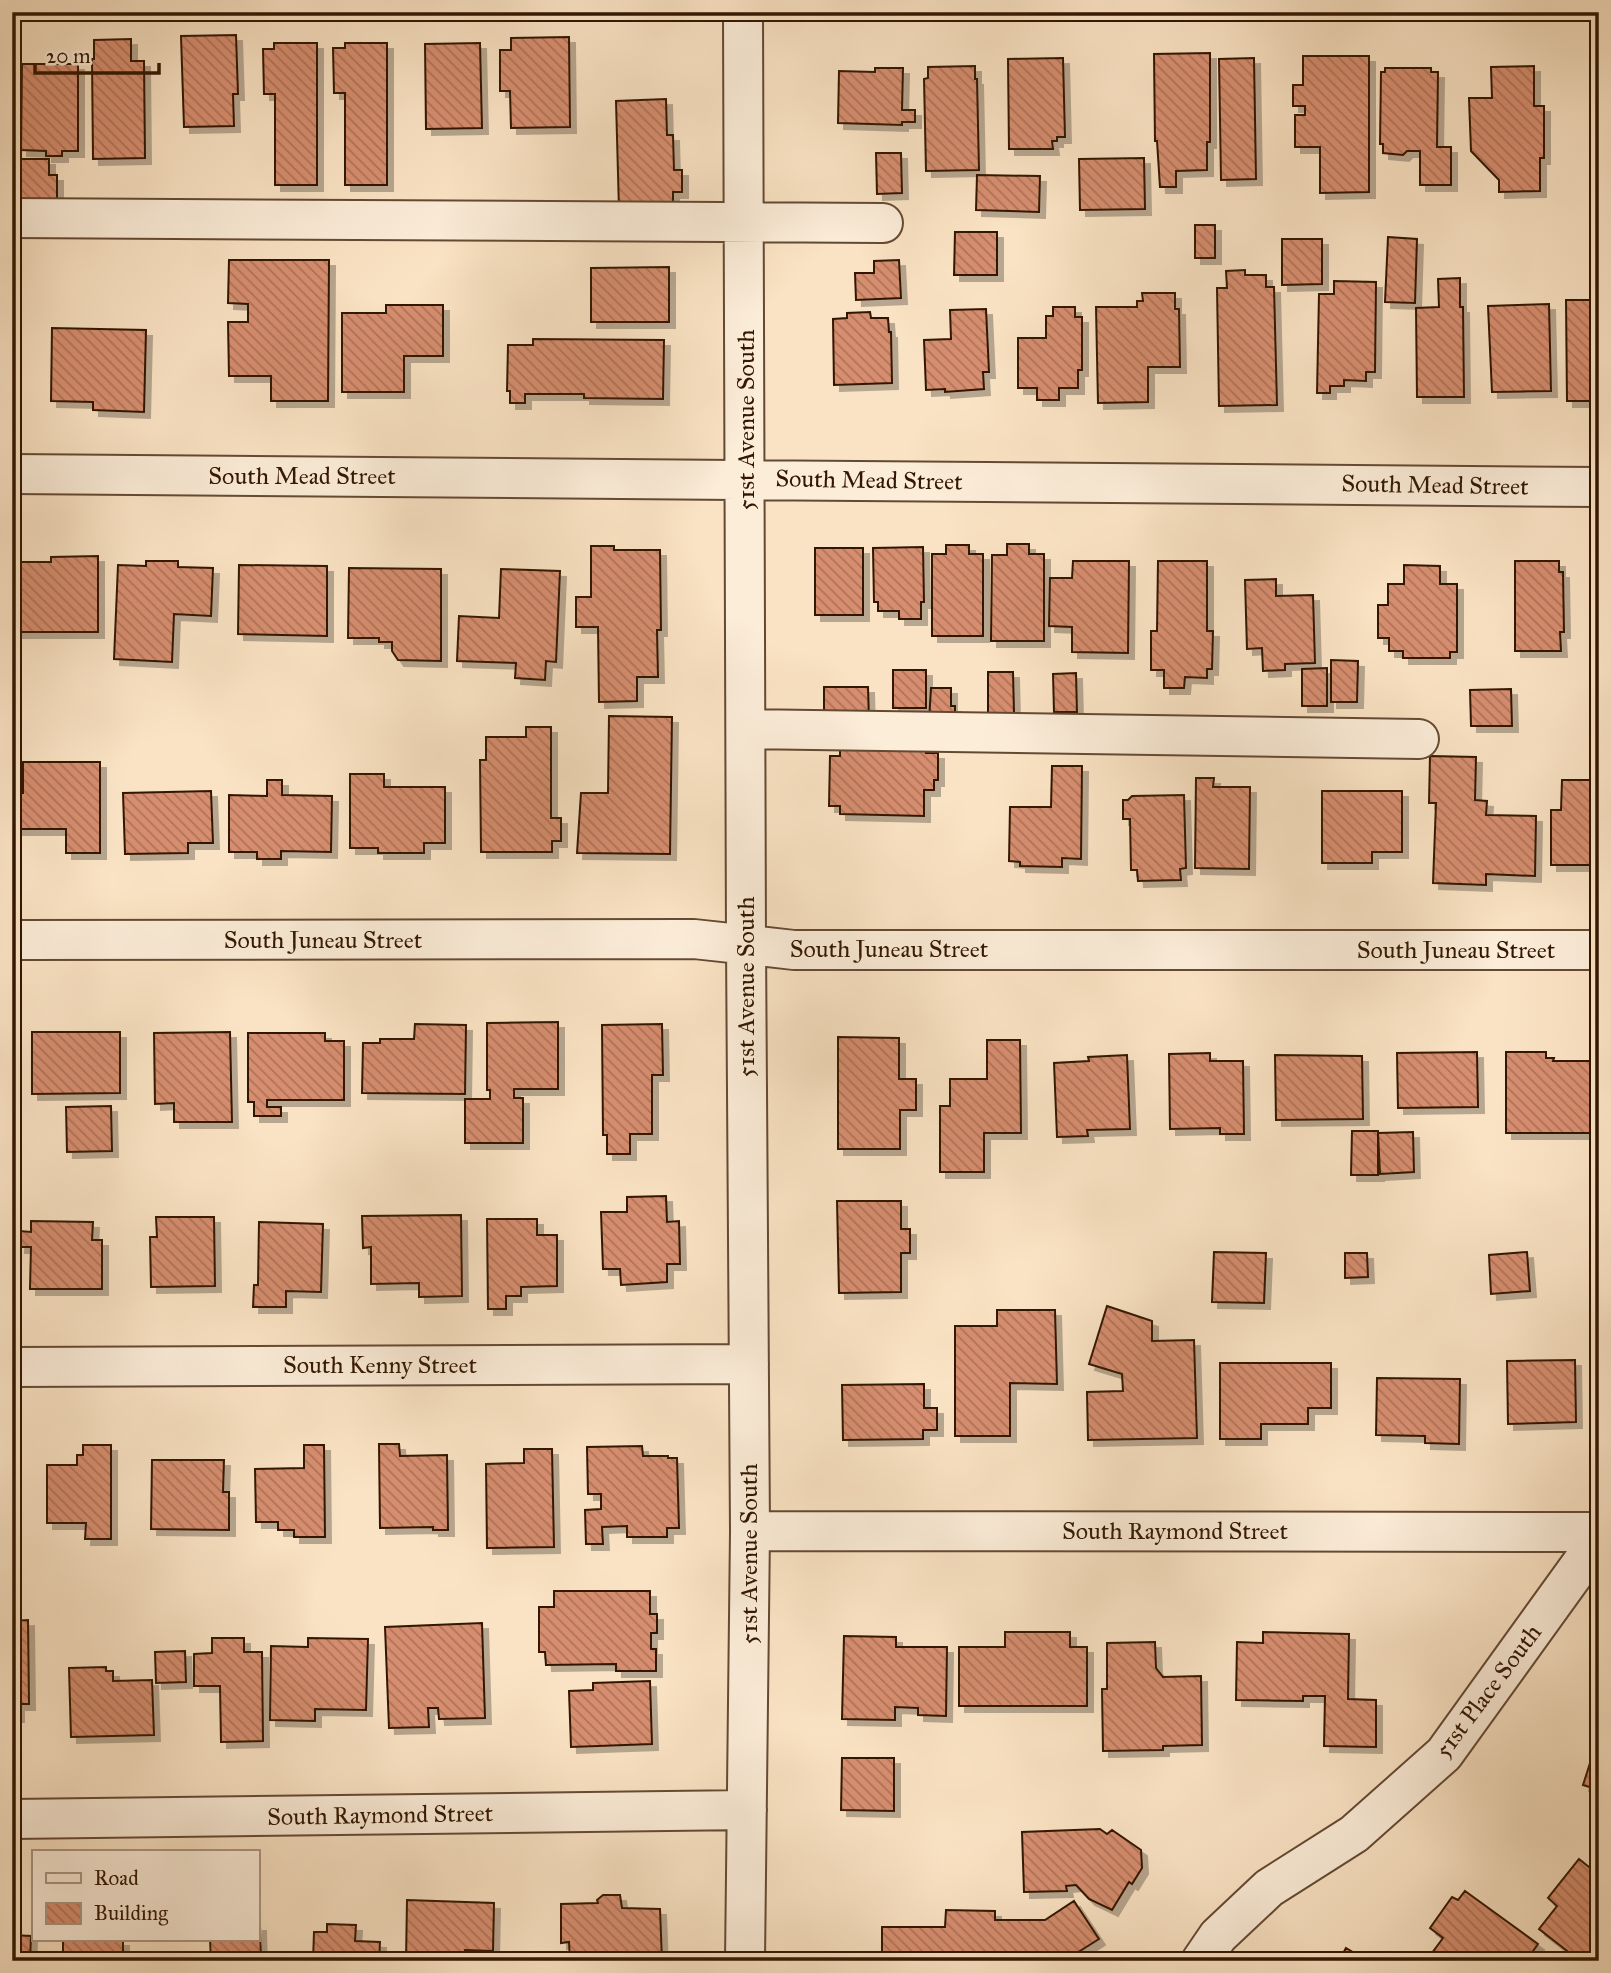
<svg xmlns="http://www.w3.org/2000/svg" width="1611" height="1973" font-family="'IM FELL Great Primer',serif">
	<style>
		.building { fill: url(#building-back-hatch); stroke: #321601; stroke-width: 2; filter: url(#shadow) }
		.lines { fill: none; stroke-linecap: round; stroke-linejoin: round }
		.minor-casing { stroke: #644932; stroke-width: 42 }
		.minor { stroke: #fcedd9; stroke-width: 38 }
		.labels { text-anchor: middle; stroke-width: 6; stroke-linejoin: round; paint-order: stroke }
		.street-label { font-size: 24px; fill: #321601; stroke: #fcedd9 }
	</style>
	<defs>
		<pattern id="building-back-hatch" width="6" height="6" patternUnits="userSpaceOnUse" patternTransform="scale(1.75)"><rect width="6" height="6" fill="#d78e6f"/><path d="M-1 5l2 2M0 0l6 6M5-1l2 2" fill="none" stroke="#af7359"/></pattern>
		<filter id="shadow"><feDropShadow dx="6" dy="6" stdDeviation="0" flood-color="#0004"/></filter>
	</defs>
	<rect width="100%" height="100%" fill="#fae3c4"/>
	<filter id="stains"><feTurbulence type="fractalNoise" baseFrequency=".00286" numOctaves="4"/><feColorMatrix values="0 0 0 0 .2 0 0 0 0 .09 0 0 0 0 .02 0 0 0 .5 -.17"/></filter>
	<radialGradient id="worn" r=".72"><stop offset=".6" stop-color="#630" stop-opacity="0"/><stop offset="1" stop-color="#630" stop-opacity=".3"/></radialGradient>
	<!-- building -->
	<path class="building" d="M236 35 238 94H233L234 126 184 127 181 36Z
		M569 37 570 127 511 128 510 91H500V50H511V38Z
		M131 39V61H144L145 158 93 159 92 59H94V40Z
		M274 43H317V185H275V94H264L263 49H274Z
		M345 43H387V185H345V93H334L333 48H345Z
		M480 43 482 128 426 129 425 44Z
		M1210 53V142H1207V170L1176 171V187H1160L1157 141H1155L1154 54Z
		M1303 56H1369V192L1320 193V147H1295V115H1305V106H1293V85H1303Z
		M1063 58 1065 137H1057V141H1052L1053 149H1009L1008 59Z
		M1254 58 1256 179 1221 180 1219 59Z
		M22 64H78V151H62V156H46V151L21 150Z
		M975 66V79H977L979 170 926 171 924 79 928 78V67Z
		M1534 66V106H1544V158H1540V191L1499 192V180L1471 151 1469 98H1492L1491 67Z
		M875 68H903L902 110H915V122H902V125L838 123 839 71 875 72Z
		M1385 68H1431V72H1438L1437 147H1451V185H1420V151H1407L1403 155 1383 153V144H1380L1381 72H1385Z
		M666 99 667 135H673L674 170H682V192H673V209L619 210 616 101Z
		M876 153H901L902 193 877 194Z
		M1144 158 1145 209 1080 210 1079 159Z
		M15 159H49V175H57V208H15Z
		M977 175 1040 176 1039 212 976 210Z
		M1195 225H1215V258H1195Z
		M955 232H997V275H954Z
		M1388 237 1417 239 1415 303 1385 302Z
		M1282 239H1322V284L1282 285Z
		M229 260H329L328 401H271V376H229L228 322H248V304L228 303Z
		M899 260 901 298 856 300 855 273H874V261Z
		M669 267V322H591V268Z
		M1245 270V275H1266V287H1274L1277 405 1219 406 1217 288H1227L1226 271Z
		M1460 278V307H1463L1464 397H1417L1416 308 1439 307 1438 279Z
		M1334 281 1376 282 1375 372H1366V381L1344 380V386H1330V393H1317L1319 294H1334Z
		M1142 293H1175V309H1179L1180 367H1148V402L1098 403 1096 307H1137V301H1143Z
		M1566 300H1599V401H1567Z
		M1549 304 1551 391 1492 392 1488 306Z
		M386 305H443V356H404V392H342V313H386Z
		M1053 307H1075V317H1082V370H1078V388H1059V400H1037V388H1018V338H1046V316H1053Z
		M986 309 989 372H983L984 389 945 392V389L926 390 924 340 951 339 950 310Z
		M870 312 871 318H888L889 332H891L892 383 834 385 833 319 847 318V313Z
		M52 328 146 330 144 412 93 410V402L51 401Z
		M533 339 664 340 663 399 584 398V394H525V403H510V391H507L508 345H533Z
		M1007 544H1029V554H1044V641H991L992 555H1007Z
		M946 545H969V554H983V636H932V554H946Z
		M591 546H614V550H660L661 630H657L658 677H637V701L599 702 598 627H576V597H591Z
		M923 547 924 602H921V619H899V611H878V602H874L873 548Z
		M815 548H863V615H815Z
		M98 556V632H12V591H20V562H51V557Z
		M146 561H178V567L213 568 211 616 174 614 172 662 114 659 118 565 146 566Z
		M1073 561H1129L1128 653 1072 652V627L1049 626 1050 578H1072Z
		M1158 561H1207V631H1213L1212 669H1207V678L1185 677 1184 688H1164V670H1151V631H1157Z
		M1515 561H1559V572H1563L1564 632H1560L1561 651H1515Z
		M239 565 327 566V636L238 634Z
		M1404 565 1440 566V584H1457V652H1450V658H1403V651H1389V638H1378V605H1388V584H1404Z
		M349 568 441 569V661L398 660 392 651V642H379V638H348Z
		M501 569 560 571 556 662 546 661 545 680 515 678 516 663 457 661 459 616 499 618Z
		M1592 570H1599V612H1592Z
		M1276 579V596L1313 595 1315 663 1285 664V670L1263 671 1262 648 1247 649 1245 580Z
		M1331 660 1358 661 1357 702H1331Z
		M1327 668V706H1302V669Z
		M893 670H926V708H893Z
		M988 672H1013L1014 713H988Z
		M1076 673 1077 712H1054L1053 674Z
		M824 687H868L869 720 824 721Z
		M931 688H951V706H955V721H929Z
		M1511 689 1512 726H1471L1470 690Z
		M609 716 672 717 670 854 577 853 581 793H608Z
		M526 727H551V818H561V841H552V852H481L480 760H486V737H526Z
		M927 748 926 753H938V780H934V790H924V816L840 814V806H829L830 756H840V749Z
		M1430 756 1476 757 1475 800 1487 801 1486 815 1536 816 1535 876 1486 874V885L1433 883 1436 803H1429Z
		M23 762H100V853H66V829H12V793H23Z
		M1052 766H1082L1081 859 1062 858V867L1020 866V862L1009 861 1010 807H1051Z
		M350 774H384V787H445V843H424V853H378V848H350Z
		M1196 778H1214L1213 787H1250L1249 869 1195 868Z
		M267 780H282V795L332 796 331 852 281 851V859H257V852H229V795L267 796Z
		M1562 780H1591L1590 809 1599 810V865H1551V810H1561Z
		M211 791 213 843H188V853L125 854 123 793Z
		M1322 791H1402V852H1372V863H1322Z
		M1184 795 1186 868 1180 869 1181 880 1138 881 1137 870H1131L1130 819H1123V800H1128L1132 796Z
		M558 1022V1089H514V1098H523V1143H465V1099H490V1090H487V1023Z
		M415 1024 466 1025 465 1094 362 1093 363 1043H380V1039H414Z
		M662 1024 663 1075H652V1134H630V1154H607V1135H603L602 1025Z
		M32 1032H120V1093L32 1094Z
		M230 1032 232 1122H174V1103L155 1104 154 1033Z
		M248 1033H325V1041H344V1100H267V1107H281V1116H254V1102H248Z
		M838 1037 899 1038V1079H916V1110H900V1149H838Z
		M987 1040H1020L1021 1133H984V1172H940V1106H950V1079H987Z
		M1477 1052 1478 1107 1398 1108 1397 1053Z
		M1506 1052H1546V1058H1554L1553 1061H1599V1133H1506Z
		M1210 1053V1061H1243L1244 1134H1220V1128L1170 1129 1169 1054Z
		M1127 1055 1130 1129 1087 1130 1088 1136 1057 1137 1054 1063 1089 1061 1088 1057Z
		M1275 1055 1362 1056 1363 1119 1276 1120Z
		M111 1106 112 1151 67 1152 66 1107Z
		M1352 1131H1378V1175H1351Z
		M1413 1132 1414 1172 1380 1174 1378 1133Z
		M666 1196 667 1222 679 1221 680 1264H667V1282L621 1285 620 1269H603L601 1212H627V1197Z
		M837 1201H901V1229H910V1253H901V1292L839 1293Z
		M461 1215 462 1296 419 1297V1283L371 1284V1247L363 1248 362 1216Z
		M156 1217H214L215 1286 151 1287 150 1237H157Z
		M487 1219H537V1235H557V1286L521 1287V1296H506V1309H488Z
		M31 1221 93 1222 92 1240H102V1289H30L31 1247H19L20 1231 31 1232Z
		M259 1222 323 1224 321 1292 286 1291V1307H253L254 1285H258Z
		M1214 1252 1266 1253 1264 1303 1212 1302Z
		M1527 1252 1530 1291 1491 1294 1489 1255Z
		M1345 1253H1367L1368 1277 1345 1278Z
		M1107 1306 1152 1321V1341L1194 1340 1197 1438 1088 1440 1087 1392 1123 1391 1122 1374 1089 1364Z
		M997 1310H1055L1057 1384 1010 1383V1436H955V1326H997Z
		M1575 1360 1576 1422 1508 1424 1507 1361Z
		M1220 1363H1331V1408H1308V1424H1261V1439H1220Z
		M1377 1378 1460 1379 1459 1444 1425 1443V1436L1376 1435Z
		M924 1384V1408H937V1430H923V1439L843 1440 842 1385Z
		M379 1444H399L400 1456 447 1455 448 1530H433V1527L380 1528Z
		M83 1445H111V1539H85L86 1523H47V1465H77V1455H83Z
		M304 1445H324L325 1537H294V1530H278V1522H256L255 1469 304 1468Z
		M642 1446 643 1456H668V1458H677L679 1528H667V1537H627V1526L602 1527 603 1544H586L585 1510 601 1509V1494H588L587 1447Z
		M524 1449H552L554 1547 487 1548 486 1464 524 1463Z
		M152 1460H224L223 1492H229V1530L151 1529Z
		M554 1591H650V1614H657V1633H651V1649H656V1671H616V1664L546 1665 545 1652H539V1607H554Z
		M28 1620 29 1704H18V1716H12V1621Z
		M482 1623 485 1718 439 1719 438 1708H428L429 1727 389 1728 385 1627Z
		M1005 1632H1070V1647H1087V1706H959V1647H1005Z
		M1263 1632 1349 1634 1348 1699 1376 1700V1747L1324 1746 1325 1696H1303V1701L1236 1700 1237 1642 1263 1643Z
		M844 1636 896 1637V1647H947L946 1716 918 1715V1708L895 1707V1720L842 1719Z
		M212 1638H244V1652H262L263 1741 221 1742 220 1686H194V1654L212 1653Z
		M308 1638 368 1639 366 1710 315 1709V1721L270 1720 271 1646 308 1647Z
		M1155 1642 1156 1668 1163 1677 1201 1676 1202 1745 1163 1746V1750L1103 1751 1102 1689H1107V1643Z
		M185 1651 186 1682 156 1683 155 1652Z
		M106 1667V1671H113V1681L152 1680 154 1735 71 1737 69 1668Z
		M650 1681 652 1744 571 1747 569 1691 593 1690V1683Z
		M1599 1735V1790L1583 1785Z
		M842 1758H894V1811L841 1810Z
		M1100 1829 1107 1834 1112 1830 1141 1850 1142 1868 1132 1884 1129 1882 1112 1910 1089 1899 1076 1885 1066 1886 1067 1891 1024 1892 1022 1832Z
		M1579 1859 1599 1875V1961L1594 1958 1592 1961H1580L1539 1929 1557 1906 1548 1898Z
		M1465 1891 1538 1944 1531 1954 1541 1961H1426L1443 1938 1430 1928 1452 1897 1458 1900Z
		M603 1895H620L622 1908 660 1909 662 1961H570L569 1942 561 1943V1904L598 1903 597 1900Z
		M407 1900 494 1903 493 1951 465 1950 468 1961H406Z
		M1074 1901 1099 1939 1064 1961H882V1927H945L946 1910 995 1911V1920H1045Z
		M327 1924 356 1925 355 1941 380 1942 379 1961H280H313L314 1932H327Z
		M257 1925H260L261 1961H211L210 1940H257Z
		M12 1935 31 1936 30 1961H12Z
		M63 1940H123V1961H63Z
		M1346 1948 1368 1961H1339Z"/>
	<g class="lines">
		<!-- minor casing -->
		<g class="minor-casing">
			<path id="minor" d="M743 12 746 944 750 1531 745 1961
				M12 218 883 223
				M12 474 1599 487
				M746 729 1419 739
				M12 940 694 939 794 950H1599
				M12 1367 749 1364
				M750 1531 1599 1532
				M12 1819 747 1810
				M1201 1961 1218 1936 1269 1888 1354 1834 1444 1754 1599 1539"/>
		</g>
		<!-- minor -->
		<use href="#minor" class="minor"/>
	</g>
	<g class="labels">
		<!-- street labels -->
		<g class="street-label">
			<text transform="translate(746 420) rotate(-90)" y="8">51st Avenue South</text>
			<text x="302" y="484">South Mead Street</text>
			<text transform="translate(869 480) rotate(1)" y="8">South Mead Street</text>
			<text transform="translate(1435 485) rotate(1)" y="8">South Mead Street</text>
			<text x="323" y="948">South Juneau Street</text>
			<text x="889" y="957">South Juneau Street</text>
			<text x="1456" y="958">South Juneau Street</text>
			<text transform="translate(746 987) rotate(-90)" y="8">51st Avenue South</text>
			<text x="380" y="1373">South Kenny Street</text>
			<text x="1175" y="1539">South Raymond Street</text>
			<text transform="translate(749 1554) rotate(-90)" y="8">51st Avenue South</text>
			<text transform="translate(1488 1691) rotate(-53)" y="8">51st Place South</text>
			<text transform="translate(380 1815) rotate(-1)" y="8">South Raymond Street</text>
		</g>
	</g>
	<!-- margin -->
	<rect width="1611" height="1973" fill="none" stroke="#fae3c4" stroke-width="42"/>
	<rect x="14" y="14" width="1583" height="1945" fill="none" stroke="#321601" stroke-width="3.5"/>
	<rect x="21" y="21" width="1569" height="1931" fill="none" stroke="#321601" stroke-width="2"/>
	<!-- legend -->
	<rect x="32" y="1850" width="228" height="91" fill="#fcedd9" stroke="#ab9783" stroke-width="2"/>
	<rect x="46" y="1873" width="35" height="10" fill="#fcedd9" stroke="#ab9783" stroke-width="2"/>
	<text x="94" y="1885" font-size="21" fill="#321601">Road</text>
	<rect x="46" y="1903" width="35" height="21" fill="url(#building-back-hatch)" stroke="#ab9783" stroke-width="2"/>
	<text x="94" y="1920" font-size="21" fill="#321601">Building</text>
	<!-- scale -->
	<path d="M35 63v10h124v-10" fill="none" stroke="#321601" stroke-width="3.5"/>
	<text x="46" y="63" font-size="21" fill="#321601" stroke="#fcedd9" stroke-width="5" paint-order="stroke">20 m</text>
	<rect width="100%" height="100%" filter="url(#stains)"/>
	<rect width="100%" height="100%" fill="url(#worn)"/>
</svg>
